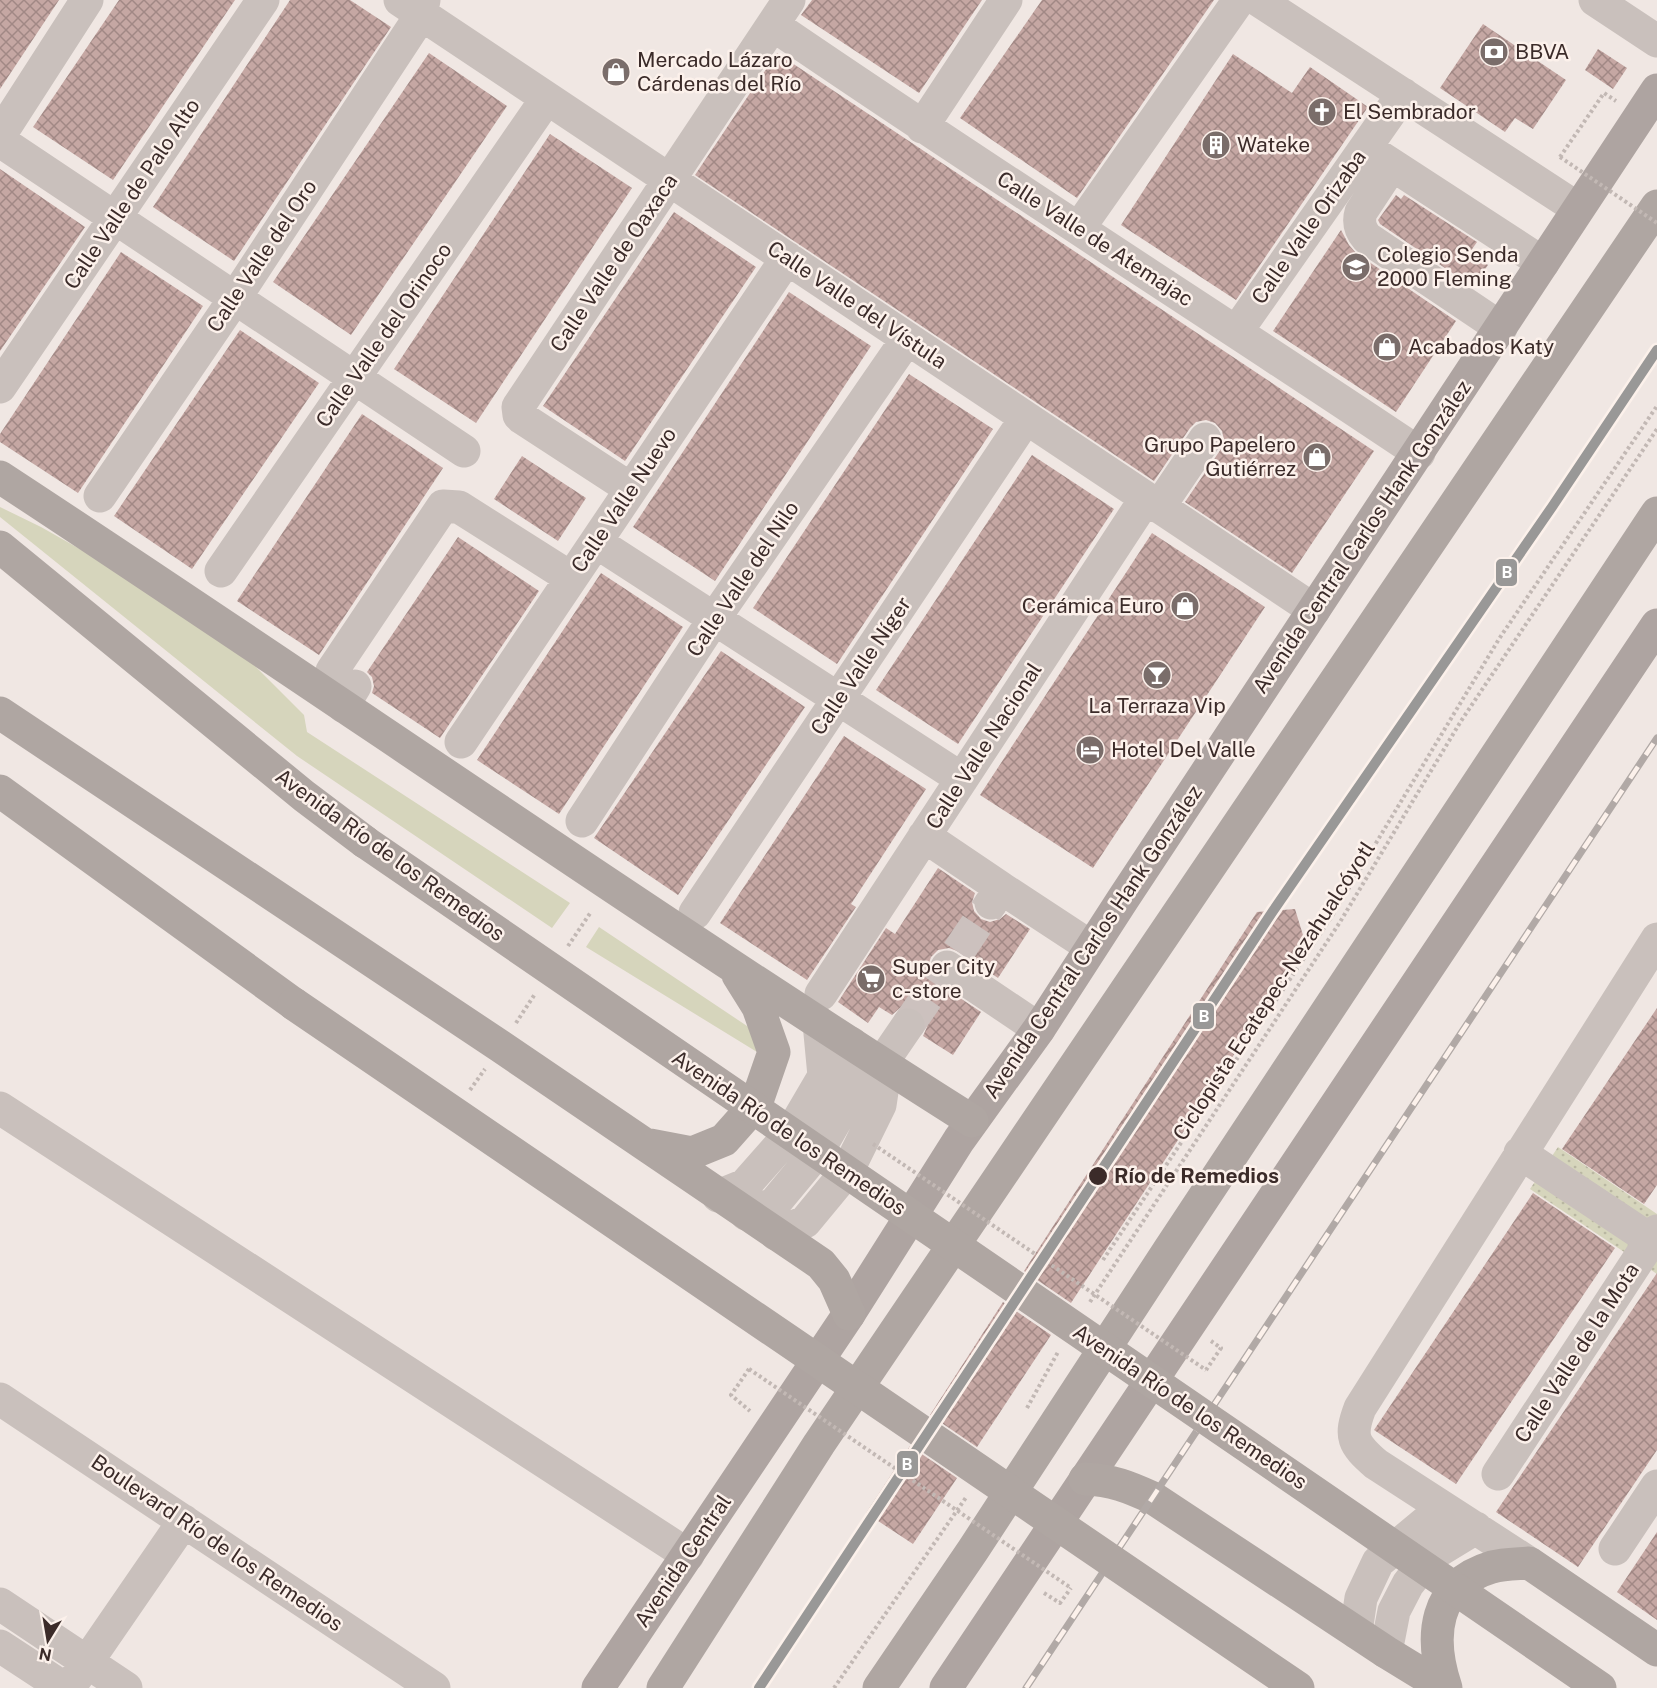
<svg xmlns="http://www.w3.org/2000/svg" width="1657" height="1688" font-family="'Public Sans',sans-serif">
	<style>
		.grass { fill: #d6d5bc }
		.park { fill: url(#park-dots) }
		.building { fill: url(#building-cross-hatch) }
		.lines { fill: none; stroke-linecap: round; stroke-linejoin: round }
		.minor-tunnel { stroke: #ccc1be; stroke-width: 33; stroke-dasharray: 33 16; stroke-linecap: butt }
		.path { stroke: #c2b8b4; stroke-width: 4; stroke-dasharray: 3 3; stroke-linecap: butt }
		.minor { stroke: #c9c0bc; stroke-width: 33 }
		.major { stroke: #aea4a1; stroke-width: 33 }
		.highway { stroke: #afa6a2; stroke-width: 33 }
		.rail-casing { stroke: #b1a9a6; stroke-width: 7 }
		.rail { stroke: #fcf1eb; stroke-width: 4.5; stroke-dasharray: 14; stroke-linecap: butt }
		.path-bridge { stroke: #c2b8b4; stroke-width: 4; stroke-dasharray: 3 3; stroke-linecap: butt }
		.highway-bridge { stroke: #afa6a2; stroke-width: 33 }
		.metro-1-casing { stroke: #fcf1eb; stroke-width: 15 }
		.metro-1 { stroke: #999897; stroke-width: 10 }
		.stop-dot { fill: #3b2b29; stroke: #fcf1eb; stroke-width: 2 }
		.labels { text-anchor: middle; stroke-width: 5; stroke-linejoin: round; paint-order: stroke }
		.poi-label { font-size: 21px; fill: #3b2b29; stroke: #fcf1eb; text-anchor: start }
		.street-label { font-size: 21px; fill: #3b2b29; stroke: #fcf1eb }
		.stop-label { font-size: 21px; font-weight: bold; fill: #3b2b29; stroke: #fcf1eb; text-anchor: start }
		.line-badge { stroke: #fcf1eb; stroke-width: 2 }
		.badge-label { font-size: 16px; text-anchor: middle; font-weight: bold; fill: #fff }
	</style>
	<defs>
		<pattern id="park-dots" width="8" height="8" patternUnits="userSpaceOnUse" patternTransform="scale(1.5)"><rect width="8" height="8" fill="#d6d5bc"/><path d="M2 2h.1M6 6h.1" fill="none" stroke="#b9b7a2" stroke-width="1.8" stroke-linecap="round"/></pattern>
		<pattern id="building-cross-hatch" width="8" height="8" patternUnits="userSpaceOnUse" patternTransform="scale(1.5)"><rect width="8" height="8" fill="#c5a7a3"/><path d="M0 0l8 8M0 8l8-8" fill="none" stroke="#a18885"/></pattern>
	</defs>
	<rect width="100%" height="100%" fill="#f0e7e3"/>
	<!-- grass -->
	<path class="grass" d="M0 507 41 527 131 578 250 661 304 715 307 732 570 903 552 928 297 756 0 517Z
		M599 927 759 1034 757 1052 586 947Z"/>
	<!-- park -->
	<path class="park" d="M1558 1147 1657 1214V1274L1530 1189Z"/>
	<!-- building -->
	<path class="building" d="M0 0H59L0 89Z
		M119 0H235L113 180 33 127Z
		M290 0H350L391 27 234 261 153 207Z
		M812 0H982L919 93 801 15Z
		M1042 0H1214L1077 198 960 118Z
		M1483 24 1566 80 1533 129 1515 118 1505 132 1440 88Z
		M1598 49 1627 68 1613 89 1585 70Z
		M429 53 507 106 351 335 273 282Z
		M777 53 1374 451 1292 573 1185 502 1221 449 1224 440 1222 431 1215 423 1206 420 1196 422 1190 428 1154 481 695 175Z
		M1233 54 1292 93 1310 67 1368 107 1236 300 1121 225Z
		M550 134 632 188 476 423 394 369Z
		M0 169 85 227 0 351Z
		M1396 195 1401 199 1404 195 1477 242 1470 252 1488 265 1473 287 1380 224 1378 220Z
		M674 212 756 267 625 461 543 406Z
		M1341 230 1349 245 1356 253 1456 321 1396 412 1273 331Z
		M121 252 203 306 78 493 0 442V434Z
		M789 292 871 346 715 581 633 527Z
		M240 330 319 383 192 569 114 516Z
		M909 374 993 429 837 664 753 608Z
		M362 414 443 468 319 655 237 601Z
		M1032 455 1114 509 958 744 876 690Z
		M522 456 586 498 558 541 494 499Z
		M1152 533 1265 607 1093 868 980 795Z
		M458 537 539 591 440 738 372 693 374 686 372 677 367 672Z
		M601 573 683 627 559 814 477 760Z
		M721 651 805 707 678 895 594 838Z
		M844 736 926 789 851 904 856 907 807 980 720 923Z
		M938 868 975 893 972 902 974 911 981 919 990 922 1000 919 1006 914 1030 929 998 978 957 951 949 948 938 950 931 957 928 966 930 976 936 982 981 1012 953 1055 923 1036 927 1027 925 1017 918 1009 909 1006 900 1008 892 1015 879 1007 868 1023 838 1002 886 928 895 934Z
		M1295 909 1306 945 1071 1303 1024 1271 1257 912Z
		M1657 1008V1185L1644 1204 1562 1149Z
		M1533 1193 1615 1248 1456 1484 1374 1430Z
		M1657 1273V1450L1578 1567 1496 1512Z
		M1003 1302 1051 1335 977 1447 930 1415Z
		M910 1446 957 1478 913 1544 866 1513Z
		M1657 1532V1620L1617 1592Z"/>
	<g class="lines">
		<!-- minor-tunnel -->
		<path class="minor-tunnel" d="M958 952 991 903
			M908 1025 940 979"/>
		<!-- path -->
		<path class="path" d="M1560 157 1604 93 1616 101
			M568 946 591 912
			M516 1023 535 994
			M470 1090 485 1069
			M1103 1260 1332 916 1499 639 1657 406
			M1090 1302 1340 922 1461 721 1657 429
			M749 1369 731 1395 750 1411
			M1206 1370 1221 1348 1211 1341
			M1027 1408 1058 1352
			M1044 1593 1060 1603 1071 1588
			M834 1688 967 1496"/>
		<!-- minor -->
		<path class="minor" d="M400 0 1314 610
			M1258 0 1577 208
			M1595 0 1657 41
			M773 25C986 171 1204 309 1419 453
			M922 127 1006 0
			M0 135 87 0
			M0 141 464 451
			M1374 153 1543 263
			M1392 165 1361 212C1358 222 1360 230 1367 238L1501 328
			M1079 228 1239 0
			M1237 331 1403 94
			M0 387 263 0
			M631 489 522 418 519 415 518 407 789 0
			M100 496 235 298 421 15 424 0
			M1159 507 1205 439
			M596 542 962 779
			M221 571 547 98
			M332 671 443 506 459 507 571 578
			M343 706 355 686
			M461 742 787 258
			M582 821 714 619 907 339
			M924 836 1001 888
			M991 903 1001 888 1091 947
			M695 913 1026 418
			M947 967 1039 1029
			M821 994 1146 498
			M0 1108 688 1555
			M1520 1153 1657 1244
			M718 1196 745 1185 790 1134 824 1076 819 1023
			M746 1214 774 1204 818 1151 852 1092 851 1043
			M776 1234 805 1222 848 1170 880 1105 883 1085 882 1063 908 1025
			M0 1399 434 1688
			M1498 1474 1657 1231
			M1615 1549 1657 1486
			M1529 1563 1376 1464C1353 1444 1349 1437 1360 1408L1657 939
			M0 1604 126 1688
			M1356 1632 1361 1598 1378 1562 1443 1508
			M0 1646 64 1688
			M1386 1652 1394 1611 1408 1584 1430 1556 1476 1528
			M69 1688 184 1521"/>
		<!-- major -->
		<path class="major" d="M598 1688 849 1314 959 1140 1039 1029 1123 899 1657 90
			M946 1688 1657 625"/>
		<!-- highway -->
		<path class="highway" d="M0 477C325 690 643 913 972 1121
			M0 547 304 796 365 842
			M0 713 500 1046 821 1264 834 1280 849 1314
			M0 791 294 1004
			M650 1145 692 1153 724 1140 756 1104 774 1052 758 1007 738 975
			M1085 1479C1112 1480 1129 1487 1153 1498L1386 1652 1445 1688
			M663 1688 819 1444 1657 206
			M879 1688 973 1550 1169 1250 1657 513
			M1446 1688C1429 1637 1433 1585 1492 1567 1503 1564 1517 1564 1529 1563L1657 1650"/>
		<!-- rail casing -->
		<g class="rail-casing">
			<path id="rail" d="M1026 1688 1657 738"/>
		</g>
		<!-- rail -->
		<use href="#rail" class="rail"/>
		<!-- path-bridge -->
		<path class="path-bridge" d="M1560 157 1657 223
			M873 1144 1206 1370
			M749 1369 1071 1588"/>
		<!-- highway-bridge -->
		<path class="highway-bridge" d="M365 842 1600 1688
			M294 1004 1298 1688"/>
		<!-- metro-1 casing -->
		<g class="metro-1-casing">
			<path id="metro-1" d="M759 1688 1273 911 1552 507 1657 350"/>
		</g>
		<!-- metro-1 -->
		<use href="#metro-1" class="metro-1"/>
	</g>
	<!-- icons -->
	<defs>
		<g id="bank-disc" transform="scale(1.5)"><circle r="9.5" fill="#7a6d6a" stroke="#fcf1eb"/><path d="M-6-4H6V4H-6ZM0-2.3a2.3 2.3 0 1 0 0 4.6a2.3 2.3 0 1 0 0-4.6Z" fill="#fff"/></g>
		<g id="shop-disc" transform="scale(1.5)"><circle r="9.5" fill="#7a6d6a" stroke="#fcf1eb"/><path d="M-5-2.5h2.3a2.7 3.5 0 0 1 5.4 0H5L5.5 6h-11ZM-1.5-2.5h3a1.5 2.3 0 0 0-3 0Z" fill="#fff"/></g>
		<g id="church-disc" transform="scale(1.5)"><circle r="9.5" fill="#7a6d6a" stroke="#fcf1eb"/><path d="M-1.2-6h2.4v3.5h3.3v2.4h-3.3V6h-2.4V-.1h-3.3v-2.4h3.3Z" fill="#fff"/></g>
		<g id="building-disc" transform="scale(1.5)"><circle r="9.5" fill="#7a6d6a" stroke="#fcf1eb"/><path d="M-4-6H4V6H1V3H-1V6H-4ZM-2.5-4.3h1.7v1.8h-1.7ZM.8-4.3h1.7v1.8H.8ZM-2.5-1h1.7V.8h-1.7ZM.8-1h1.7V.8H.8Z" fill="#fff"/></g>
		<g id="university-disc" transform="scale(1.5)"><circle r="9.5" fill="#7a6d6a" stroke="#fcf1eb"/><path d="M0-5L7-2L0 1L-7-2ZM-4 1L0 2.5L4 1V4Q0 6-4 4Z" fill="#fff"/></g>
		<g id="bar-disc" transform="scale(1.5)"><circle r="9.5" fill="#7a6d6a" stroke="#fcf1eb"/><path d="M-6-5H6L.8 .8V4.5H3.5V6h-7V4.5H-.8V.8Z" fill="#fff"/></g>
		<g id="hotel-disc" transform="scale(1.5)"><circle r="9.5" fill="#7a6d6a" stroke="#fcf1eb"/><path d="M-6-4.5h1.5V1H6V5H4.5V3h-9V5H-6ZM-4 0a1.8 1.8 0 1 1 3.6 0ZM.5 0V-2.5h3Q6-2.5 6 0Z" fill="#fff"/></g>
		<g id="supermarket-disc" transform="scale(1.5)"><circle r="9.5" fill="#7a6d6a" stroke="#fcf1eb"/><path d="M-6-5.5h2.5l.6 2H6L4.5 2H-2.5L-4.4-4H-6ZM-1.5 3.2a1.3 1.3 0 1 0 .1 0ZM3 3.2a1.3 1.3 0 1 0 .1 0Z" fill="#fff"/></g>
	</defs>
	<g fill-rule="evenodd">
		<use href="#bank-disc" x="1494" y="52"/>
		<use href="#shop-disc" x="616" y="72"/>
		<use href="#church-disc" x="1322" y="112"/>
		<use href="#building-disc" x="1216" y="145"/>
		<use href="#university-disc" x="1356" y="267"/>
		<use href="#shop-disc" x="1387" y="347"/>
		<use href="#shop-disc" x="1317" y="457"/>
		<use href="#shop-disc" x="1185" y="606"/>
		<use href="#bar-disc" x="1157" y="675"/>
		<use href="#hotel-disc" x="1090" y="750"/>
		<use href="#supermarket-disc" x="871" y="979"/>
	</g>
	<!-- markers -->
	<circle class="stop-dot" cx="1098" cy="1176" r="10"/>
	<g class="labels">
		<!-- poi labels -->
		<g class="poi-label">
			<text x="1515" y="59">BBVA</text>
			<text x="637" y="67">Mercado Lázaro<tspan x="637" dy="24">Cárdenas del Río</tspan></text>
			<text x="1343" y="119">El Sembrador</text>
			<text x="1237" y="152">Wateke</text>
			<text x="1377" y="262">Colegio Senda<tspan x="1377" dy="24">2000 Fleming</tspan></text>
			<text x="1408" y="354">Acabados Katy</text>
			<text x="1296" y="452" text-anchor="end">Grupo Papelero<tspan x="1296" dy="24">Gutiérrez</tspan></text>
			<text x="1164" y="613" text-anchor="end">Cerámica Euro</text>
			<text x="1157" y="713" text-anchor="middle">La Terraza Vip</text>
			<text x="1111" y="757">Hotel Del Valle</text>
			<text x="892" y="974">Super City<tspan x="892" dy="24">c-store</tspan></text>
		</g>
		<!-- street labels -->
		<g class="street-label">
			<text transform="translate(132 194) rotate(-56)" y="7">Calle Valle de Palo Alto</text>
			<text transform="translate(1309 227) rotate(-55)" y="7">Calle Valle Orizaba</text>
			<text transform="translate(1095 239) rotate(33)" y="7">Calle Valle de Atemajac</text>
			<text transform="translate(262 256) rotate(-56)" y="7">Calle Valle del Oro</text>
			<text transform="translate(614 263) rotate(-56)" y="7">Calle Valle de Oaxaca</text>
			<text transform="translate(857 305) rotate(34)" y="7">Calle Valle del Vístula</text>
			<text transform="translate(384 335) rotate(-55)" y="7">Calle Valle del Orinoco</text>
			<text transform="translate(624 500) rotate(-56)" y="7">Calle Valle Nuevo</text>
			<text transform="translate(1362 537) rotate(-56)" y="7">Avenida Central Carlos Hank González</text>
			<text transform="translate(743 579) rotate(-56)" y="7">Calle Valle del Nilo</text>
			<text transform="translate(861 666) rotate(-56)" y="7">Calle Valle Níger</text>
			<text transform="translate(984 746) rotate(-57)" y="7">Calle Valle Nacional</text>
			<text transform="translate(390 855) rotate(36)" y="7">Avenida Río de los Remedios</text>
			<text transform="translate(1093 942) rotate(-56)" y="7">Avenida Central Carlos Hank González</text>
			<text transform="translate(1274 991) rotate(-57)" y="7">Ciclopista Ecatepec-Nezahualcóyotl</text>
			<text transform="translate(789 1133) rotate(34)" y="7">Avenida Río de los Remedios</text>
			<text transform="translate(1577 1353) rotate(-57)" y="7">Calle Valle de la Mota</text>
			<text transform="translate(1190 1407) rotate(34)" y="7">Avenida Río de los Remedios</text>
			<text transform="translate(217 1543) rotate(34)" y="7">Boulevard Río de los Remedios</text>
			<text transform="translate(683 1561) rotate(-56)" y="7">Avenida Central</text>
		</g>
		<!-- stop labels -->
		<g class="stop-label">
			<text x="1114" y="1183">Río de Remedios</text>
		</g>
	</g>
	<g class="line-badge">
		<rect x="1495" y="558" width="23" height="29" rx="6" fill="#999897"/>
		<rect x="1192" y="1002" width="23" height="28" rx="6" fill="#999897"/>
		<rect x="896" y="1450" width="23" height="28" rx="6" fill="#999897"/>
	</g>
	<g class="badge-label">
		<text x="1507" y="578">B</text>
		<text x="1204" y="1022">B</text>
		<text x="907" y="1470">B</text>
	</g>
	<!-- north arrow -->
	<g transform="translate(48 1640) rotate(191)" stroke="#fcf1eb" stroke-width="4.5" paint-order="stroke">
	<path d="M0-4.5L10 22L0 15L-10 22Z" fill="#3b2b29"/>
	<text y="-9" font-size="16" font-weight="bold" text-anchor="middle" fill="#3b2b29">N</text>
	</g>
</svg>
